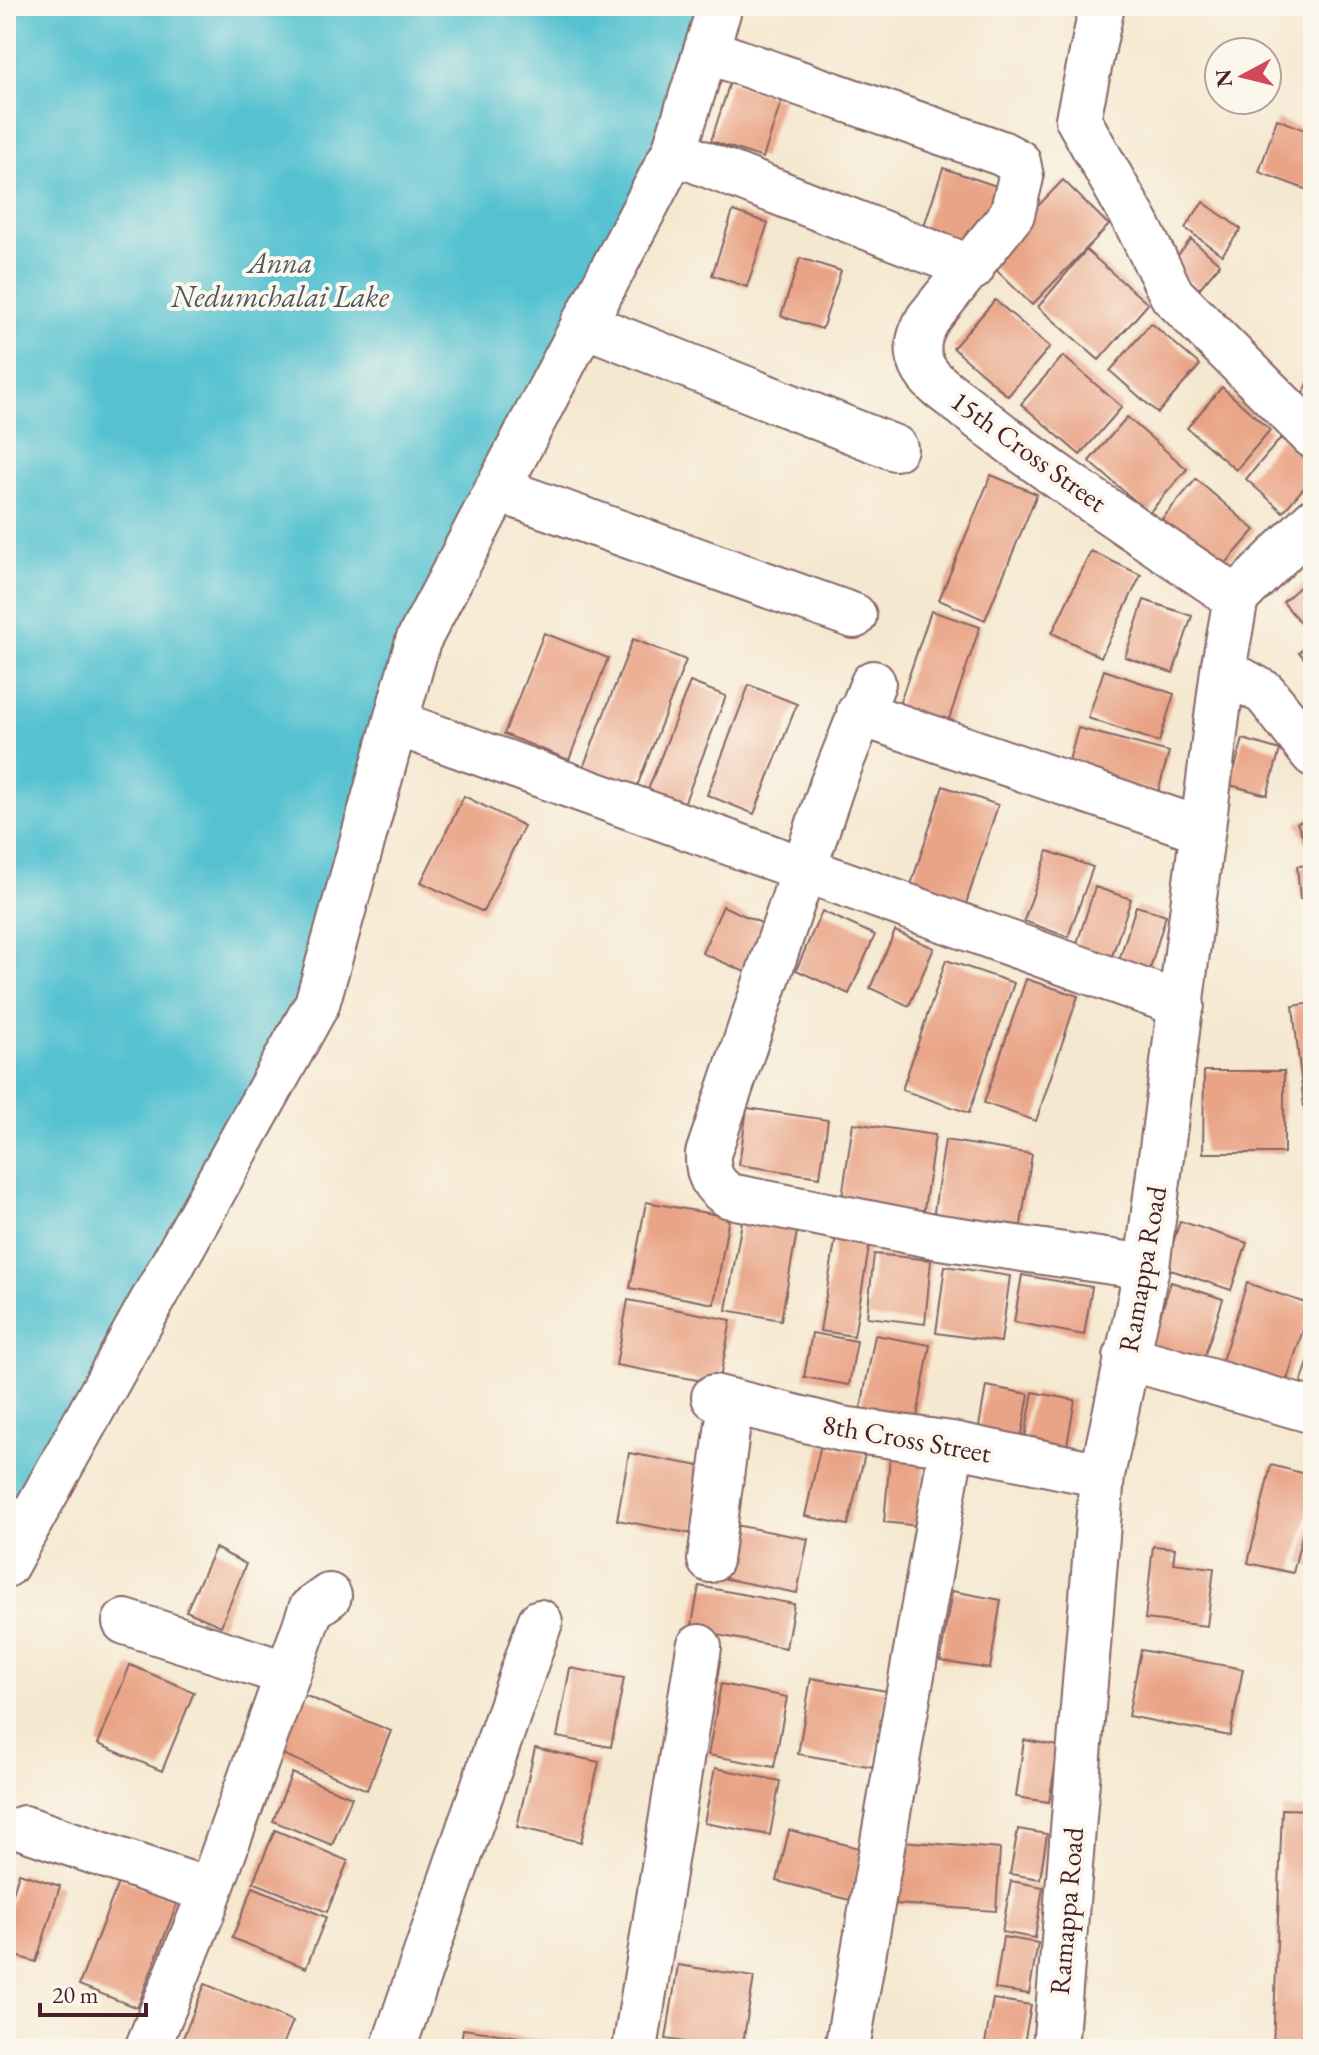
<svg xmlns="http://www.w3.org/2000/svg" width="1319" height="2055" font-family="'EB Garamond',serif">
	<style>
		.water { fill: #56c2d1; stroke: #50707e; stroke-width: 2 }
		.building { fill: #e9a487 }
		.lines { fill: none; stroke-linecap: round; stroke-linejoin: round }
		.minor-casing { stroke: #866565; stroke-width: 48 }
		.minor { stroke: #fff; stroke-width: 44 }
		.labels { text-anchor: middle; stroke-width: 8; stroke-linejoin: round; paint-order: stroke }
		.street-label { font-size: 28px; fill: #4a1f2b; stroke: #fbf7ec }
		.water-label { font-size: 30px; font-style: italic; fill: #4e5865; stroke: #fbf7ec }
	</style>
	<rect width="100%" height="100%" fill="#fbf7ec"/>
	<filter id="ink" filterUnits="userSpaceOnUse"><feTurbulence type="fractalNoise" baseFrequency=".0125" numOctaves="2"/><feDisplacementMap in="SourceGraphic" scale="16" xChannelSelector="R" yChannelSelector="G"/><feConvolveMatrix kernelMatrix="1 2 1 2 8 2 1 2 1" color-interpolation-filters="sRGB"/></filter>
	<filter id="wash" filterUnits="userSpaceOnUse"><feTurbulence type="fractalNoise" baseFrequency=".006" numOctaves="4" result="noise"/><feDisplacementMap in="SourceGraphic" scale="32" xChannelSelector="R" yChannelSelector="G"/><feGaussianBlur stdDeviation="1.8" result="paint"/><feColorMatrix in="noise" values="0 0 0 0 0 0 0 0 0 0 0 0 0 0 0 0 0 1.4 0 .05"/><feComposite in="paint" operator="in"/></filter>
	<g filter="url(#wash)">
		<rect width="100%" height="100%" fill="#f5e8d0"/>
		<!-- water -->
		<path class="water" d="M6 6H701L662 140 403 640 309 984 6 1537Z"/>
		<g id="blocks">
			<!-- building -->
			<path class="building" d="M730 82 782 99 763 158 711 141Z
				M1277 119 1313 133V192L1259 172Z
				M943 168 999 187 979 247 923 229Z
				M1063 180 1109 225 1032 305 986 260Z
				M1203 202 1241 229 1222 255 1185 228Z
				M733 211 768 223 747 287 712 275Z
				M1191 239 1220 264 1199 289 1170 265Z
				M1086 250 1148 304 1099 360 1038 307Z
				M800 258 841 271 822 329 781 316Z
				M995 300 1050 347 1008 396 953 348Z
				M1151 323 1200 365 1158 413 1110 371Z
				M1063 356 1122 407 1080 455 1021 404Z
				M1313 371V417L1299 404Z
				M1222 387 1270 430 1236 470 1187 428Z
				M1127 417 1187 469 1149 513 1089 461Z
				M1281 438 1313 466V477L1283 512 1246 479Z
				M991 475 1037 494 985 620 939 600Z
				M1196 479 1255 530 1220 570 1162 519Z
				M1091 551 1141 575 1101 657 1052 633Z
				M1305 582 1313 590V629L1309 633 1283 602Z
				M1144 600 1192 616 1173 673 1125 657Z
				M931 611 980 627 946 728 897 711Z
				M544 633 608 658 569 760 504 734Z
				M633 639 686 660 636 789 583 768Z
				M1313 640V669L1299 652Z
				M1104 670 1174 694 1159 742 1088 718Z
				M690 682 726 696 682 809 646 795Z
				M749 685 797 704 754 814 707 795Z
				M1078 728 1169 752 1158 792 1067 768Z
				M1243 739 1280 750 1267 795 1230 785Z
				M943 786 998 805 963 913 908 894Z
				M464 796 524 826 483 912 421 882Z
				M1313 816V860L1297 823Z
				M1048 851 1093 867 1068 937 1024 921Z
				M1313 865V898L1300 899 1297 866Z
				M1095 887 1131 899 1109 965 1074 953Z
				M723 906 768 926 747 973 702 953Z
				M1136 906 1166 915 1148 976 1117 967Z
				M822 911 875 935 849 994 796 970Z
				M895 931 934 948 909 1006 870 988Z
				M946 960 1014 983 969 1113 902 1090Z
				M1026 979 1078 996 1036 1121 984 1103Z
				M1313 1003V1172H1311L1293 1006Z
				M1204 1071H1284V1153H1203Z
				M747 1108 828 1120 820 1177 739 1165Z
				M853 1123 935 1135 923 1216 841 1204Z
				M945 1140 1032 1154 1020 1231 933 1218Z
				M646 1202 729 1217 714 1304 630 1288Z
				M743 1216 798 1226 781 1320 726 1310Z
				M1180 1221 1247 1243 1231 1290 1165 1268Z
				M837 1230 871 1236 854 1336 820 1331Z
				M874 1254 931 1260 925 1324 867 1317Z
				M945 1266 1010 1276 1001 1342 936 1333Z
				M1022 1275 1092 1287 1084 1335 1014 1322Z
				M1171 1282 1223 1299 1201 1367 1149 1350Z
				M1247 1283 1311 1305 1284 1389 1220 1367Z
				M628 1300 731 1320 719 1384 616 1365Z
				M812 1333 857 1341 849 1385 804 1377Z
				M875 1335 930 1345 916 1423 860 1413Z
				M1313 1348V1400L1297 1395Z
				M986 1386 1029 1394 1020 1446 977 1438Z
				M1033 1392 1075 1400 1064 1462 1022 1454Z
				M821 1444 865 1454 848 1525 805 1516Z
				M629 1453 705 1467 693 1534 617 1520Z
				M890 1456 925 1459 918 1526 884 1522Z
				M1271 1465 1313 1476V1489L1293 1573 1248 1563Z
				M1312 1518H1313V1566L1301 1563Z
				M735 1525 808 1539 797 1593 726 1579Z
				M1153 1546 1175 1548 1173 1563 1214 1568 1207 1626 1145 1619Z
				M215 1548 246 1564 221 1626 186 1611Z
				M699 1586 794 1604 786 1648 691 1630Z
				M952 1591 1001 1600 990 1669 940 1661Z
				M1141 1650 1243 1669 1230 1736 1128 1716Z
				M130 1665 194 1692 162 1771 98 1744Z
				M570 1668 624 1678 611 1747 557 1737Z
				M811 1678 887 1691 874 1767 798 1754Z
				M721 1684 787 1697 774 1767 708 1755Z
				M304 1695 391 1731 367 1790 280 1753Z
				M1024 1740 1059 1746 1049 1802 1016 1797Z
				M535 1748 599 1762 581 1842 517 1827Z
				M715 1768 780 1781 770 1835 704 1823Z
				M292 1773 352 1797 332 1845 273 1821Z
				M1282 1809 1313 1810V2049H1273Z
				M1018 1829 1047 1834 1040 1879 1010 1874Z
				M275 1830 348 1861 327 1912 253 1882Z
				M789 1830 863 1849 850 1900 777 1881Z
				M901 1841 1000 1849 996 1911 896 1904Z
				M19 1873 60 1886 36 1962 6 1953V1917Z
				M120 1878 178 1901 137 2008 79 1985Z
				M1011 1881 1043 1887 1035 1938 1002 1932Z
				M253 1887 326 1917 306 1968 232 1938Z
				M1003 1937 1038 1943 1029 1994 995 1989Z
				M678 1965 754 1977 742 2049H724L666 2039Z
				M205 1984 293 2021 281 2049H189L180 2045Z
				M993 1999 1031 2005 1023 2049H984Z
				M463 2029 549 2041 548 2049H460Z"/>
		</g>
	</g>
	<g filter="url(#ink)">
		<use href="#blocks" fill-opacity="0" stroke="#866565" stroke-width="2"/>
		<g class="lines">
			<!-- minor casing -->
			<g class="minor-casing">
				<path id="minor" d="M1102 6 1078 119 1138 226 1172 295 1313 436
					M707 51 1001 153 1018 162 1021 177 1012 214 928 319C919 335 915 348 922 365 930 383 951 395 966 407 1051 476 1146 536 1236 598
					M674 152 972 268
					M583 324 895 448
					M497 489 854 616
					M1223 670 1265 693 1313 754
					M873 683 832 785 708 1154C707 1174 713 1186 730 1196L940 1237 1147 1267
					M859 713 1202 830
					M396 723 1182 1005
					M1126 1357 1313 1411
					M714 1397 842 1429 952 1444 1102 1475
					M710 1560 731 1401
					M6 1565 317 1004 418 641 674 152 720 6
					M125 1622 288 1674
					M24 1828 210 1891
					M147 2049 202 1913 311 1609 329 1596
					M393 2049 540 1622
					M635 2049 699 1647
					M847 2049 952 1444
					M1055 2049 1102 1475 1147 1267 1223 670 1236 598 1313 521"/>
			</g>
			<!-- minor -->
			<use href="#minor" class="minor"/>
		</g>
	</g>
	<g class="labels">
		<!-- street labels -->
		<g class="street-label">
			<text transform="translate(1029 451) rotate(36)" y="10">15th Cross Street</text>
			<text transform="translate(1142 1269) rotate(-80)" y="10">Ramappa Road</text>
			<text transform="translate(907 1438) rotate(10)" y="10">8th Cross Street</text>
			<text transform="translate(1066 1911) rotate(-85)" y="10">Ramappa Road</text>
		</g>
		<!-- water labels -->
		<g class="water-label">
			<text x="280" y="273">Anna<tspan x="280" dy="34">Nedumchalai Lake</tspan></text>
		</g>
	</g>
	<!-- margin -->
	<rect width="1319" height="2055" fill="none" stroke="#fbf7ec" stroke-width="32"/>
	<!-- north arrow -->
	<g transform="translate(1243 76) rotate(263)"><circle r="38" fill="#fbf7ec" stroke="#b4a19f" stroke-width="2"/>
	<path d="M0-6L14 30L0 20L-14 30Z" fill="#d1495b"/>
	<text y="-12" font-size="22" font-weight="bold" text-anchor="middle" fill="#4a1f2b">N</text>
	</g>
	<!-- scale -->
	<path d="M40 2003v12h106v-12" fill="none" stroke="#4a1f2b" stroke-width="4"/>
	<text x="52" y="2003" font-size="24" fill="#4a1f2b" stroke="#fbf7ec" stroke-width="6" paint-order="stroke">20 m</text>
</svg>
